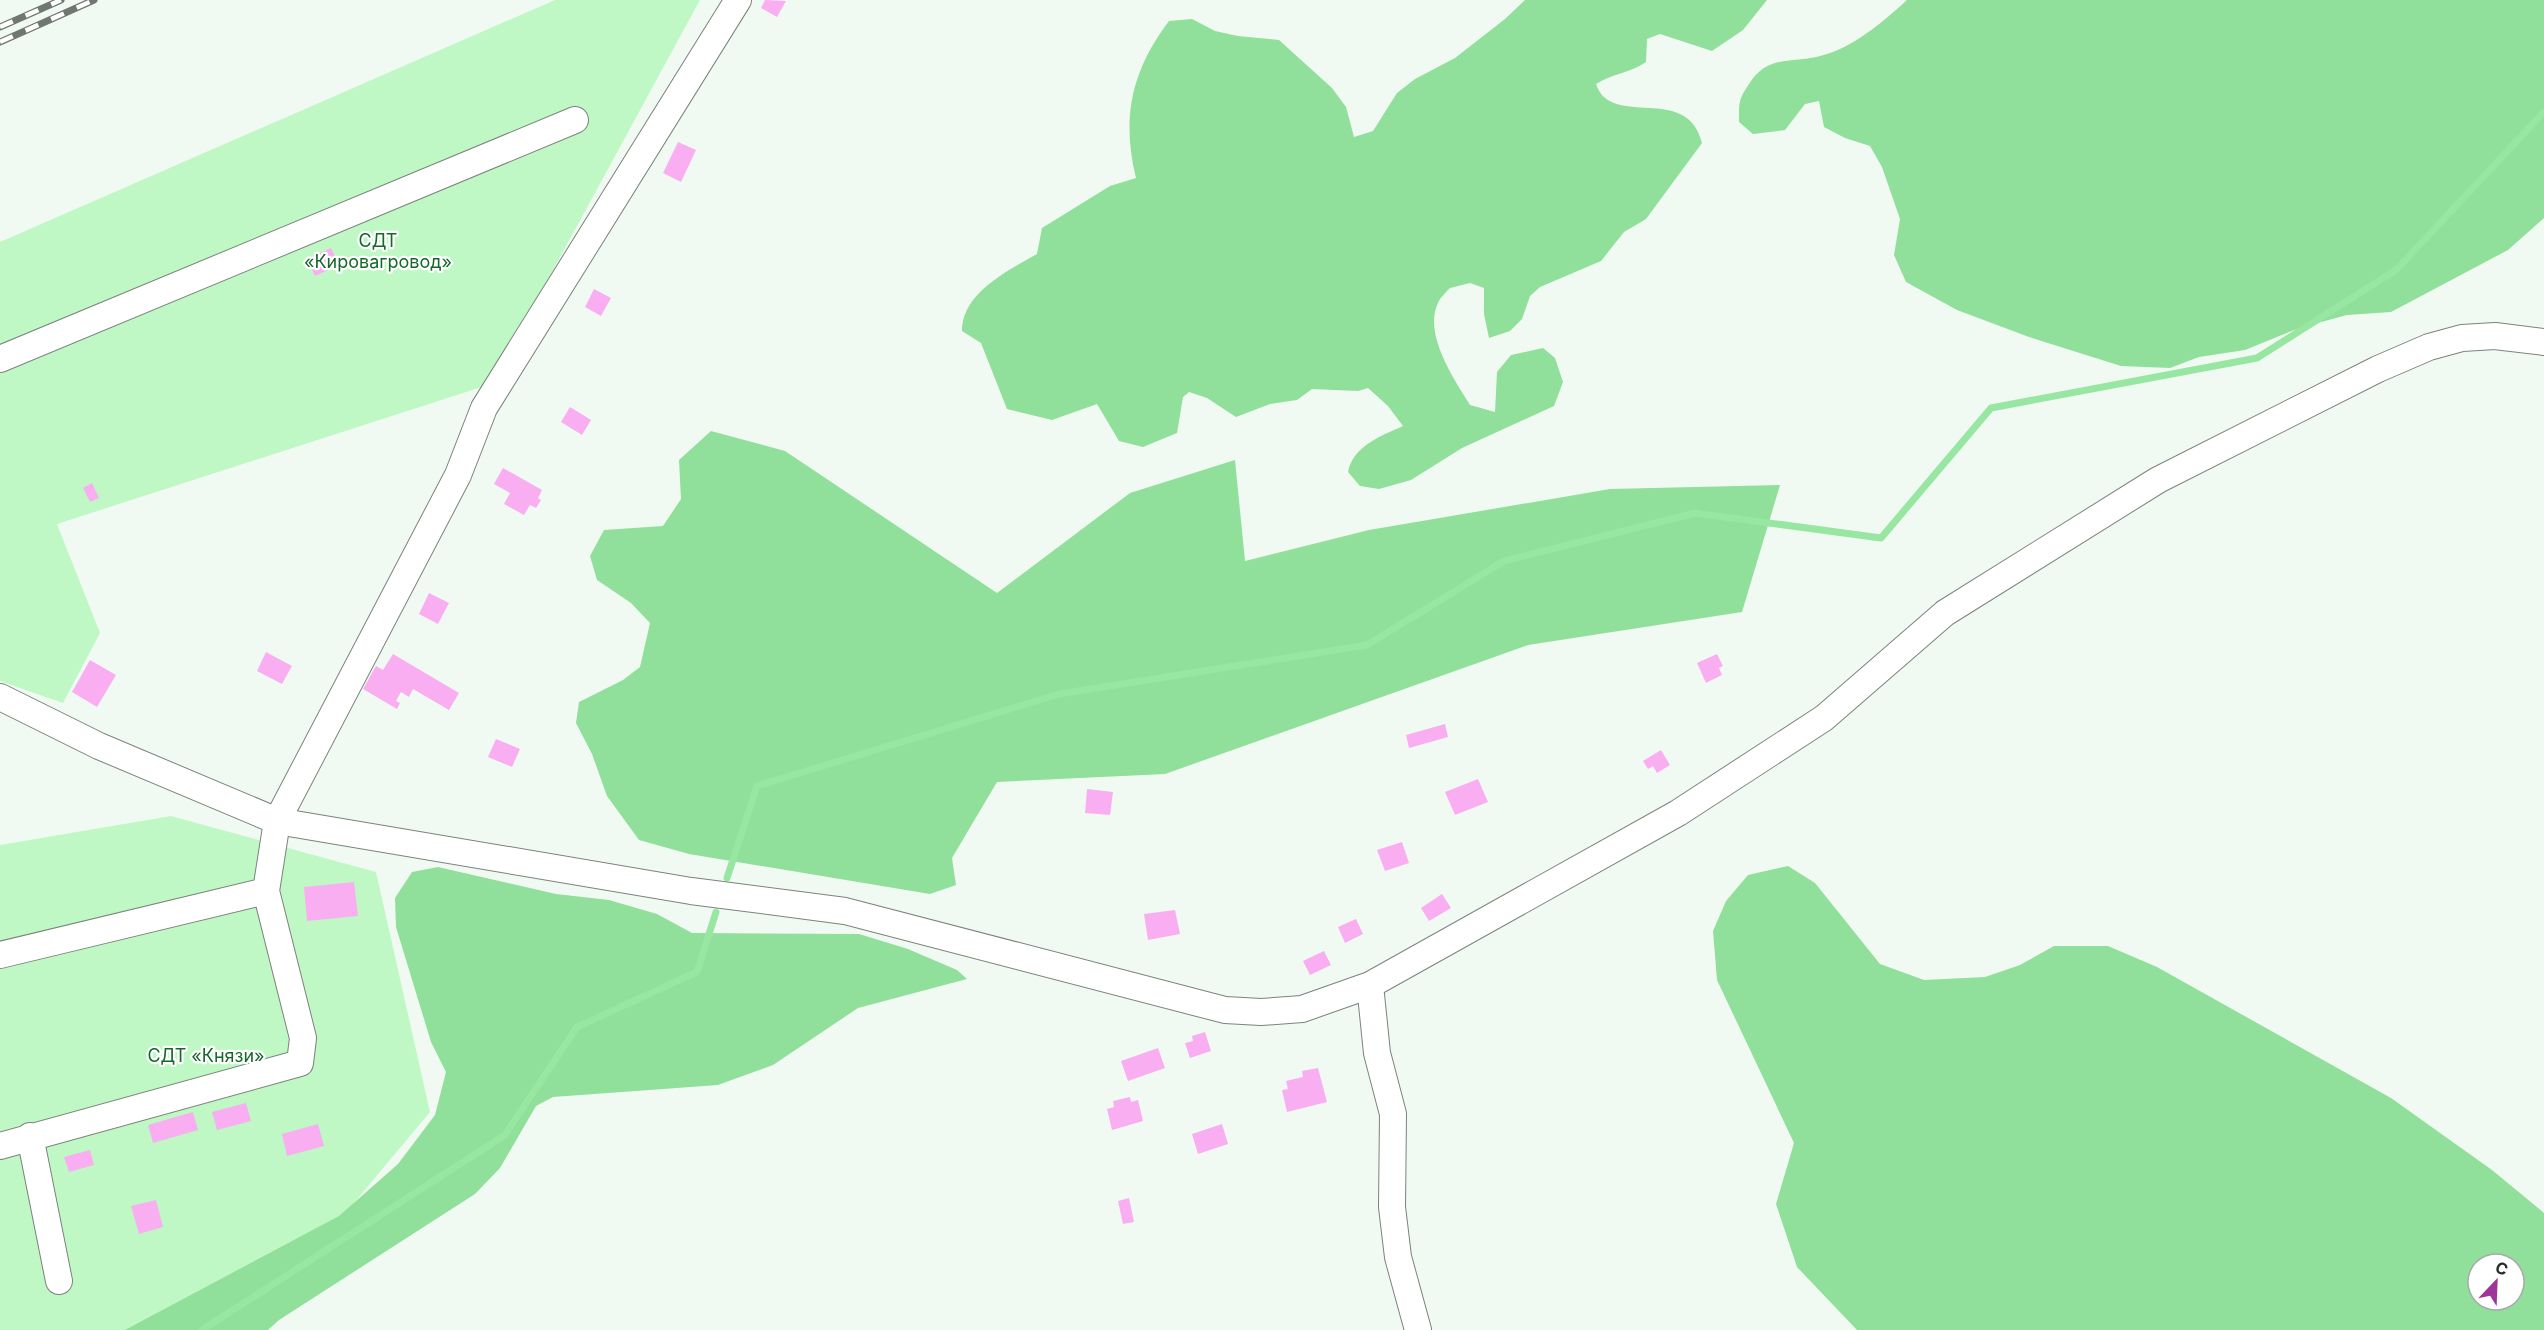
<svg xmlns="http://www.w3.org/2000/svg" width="2544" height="1330" font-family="Inter,sans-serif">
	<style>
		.green { fill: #bff8c5 }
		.forest { fill: #90df9a; fill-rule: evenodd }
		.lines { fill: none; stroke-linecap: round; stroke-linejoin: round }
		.stream { stroke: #97e6a1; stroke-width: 7 }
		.building { fill: #f9aef2 }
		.minor-casing { stroke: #7b837c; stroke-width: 28 }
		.minor { stroke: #fff; stroke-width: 26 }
		.rail-casing { stroke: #707671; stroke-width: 7 }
		.rail { stroke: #fff; stroke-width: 4.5; stroke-dasharray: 14; stroke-linecap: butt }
		.labels { text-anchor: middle; stroke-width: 4.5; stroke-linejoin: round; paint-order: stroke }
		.park-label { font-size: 18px; fill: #14682a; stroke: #fff }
	</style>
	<rect width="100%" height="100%" fill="#f1faf2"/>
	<!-- green -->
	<path class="green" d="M555 0H700L491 384 57 524 100 633 63 703 0 681V242Z
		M171 816 376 872 430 1112 343 1216 131 1330H0V845Z"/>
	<!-- forest -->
	<path class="forest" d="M1525 0H1767L1743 30 1712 51 1660 34 1647 39 1646 62C1630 73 1611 74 1596 84 1611 130 1687 82 1702 143L1646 219 1624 232 1601 261 1540 287 1530 296 1522 319 1510 331 1489 338 1484 314V288L1470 283 1450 288C1446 292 1440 298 1438 303 1423 334 1454 379 1470 405L1495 412 1497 372 1511 355 1543 348 1555 358 1563 382 1554 406 1462 448 1411 480 1379 489 1360 486 1348 472C1353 446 1381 436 1403 426L1388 406 1368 388 1358 391 1312 389 1297 400 1270 404 1236 417 1207 398 1189 392 1183 397 1177 433 1143 447 1119 441 1097 404 1052 420 1007 409 981 343 962 331C962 293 1007 271 1037 254L1042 228 1110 186 1136 178C1121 117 1132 70 1169 21L1192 19 1215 31 1238 36 1279 40 1332 88 1346 107 1354 137 1373 131 1397 93 1415 79 1455 58 1505 19Z
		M1907 0H2544V218L2508 250 2391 312 2347 315 2299 328 2245 350 2199 357 2170 368 2121 366 2029 337 1957 310 1906 282 1894 255 1900 219 1882 167 1870 146 1845 138 1824 127 1819 101 1805 104 1785 130 1753 134 1739 122C1739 103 1738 100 1749 84 1769 52 1796 65 1827 54 1856 45 1884 21 1907 0Z
		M711 431 785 451 997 593 1130 493 1235 460 1245 561 1369 530 1610 489 1780 485 1742 612 1528 645 1165 774 997 782 952 858 956 885 930 894 689 854 639 840 607 796 592 754 576 723 579 702 623 680 640 667 650 623 631 603 597 580 590 556 604 530 663 526 681 499 679 460Z
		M1788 866 1815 883 1880 964 1924 980 1985 977 2020 965 2054 946H2108L2157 967 2391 1098 2492 1170 2544 1213V1330H1857L1797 1267 1776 1204 1794 1143 1717 980 1713 931 1726 901 1748 875ZM2478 1264H2514V1300H2478Z
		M438 867 556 894 609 900 657 914 692 933 859 934 908 949 957 970 967 979 858 1008 773 1065 718 1085 553 1097 536 1106 500 1168 475 1194 279 1320 268 1330H125L339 1216 398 1164 435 1115 446 1072 431 1042 396 927 395 898 412 872Z"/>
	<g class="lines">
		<!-- stream -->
		<path class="stream" d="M727 878 757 786 1059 694 1367 645 1504 561 1695 513 1881 538 1991 408 2257 358 2396 270 2544 112
			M202 1330 505 1135 577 1027 697 972 716 912"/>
	</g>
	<!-- building -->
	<path class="building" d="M765 0 786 1 777 17 761 8Z
		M678 142 696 150 681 182 663 173Z
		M331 248 339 265 315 276 307 259Z
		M594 289 611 298 601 316 585 307Z
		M570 407 591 420 582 435 561 422Z
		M503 468 542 490 538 498 541 500 536 508 530 505 524 515 504 504 510 493 494 484Z
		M92 483 99 498 90 502 83 488Z
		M429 593 449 603 438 624 419 614Z
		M266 652 292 666 282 684 257 671Z
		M393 654 459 693 449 710 413 689 409 697 401 692 396 701 400 703 397 709 363 689 376 666 383 670Z
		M1717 654 1723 666 1719 668 1722 675 1706 683 1697 663Z
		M90 660 116 675 97 707 72 692Z
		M1445 724 1448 737 1409 748 1406 735Z
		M496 739 520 749 512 767 488 757Z
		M1661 750 1670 765 1657 773 1653 766 1648 769 1643 761Z
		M1478 779 1488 802 1455 815 1445 792Z
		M1087 789 1113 792 1110 815 1085 813Z
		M1402 842 1409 863 1385 871 1377 850Z
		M354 882 358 916 307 921 304 887Z
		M1442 894 1451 908 1429 921 1421 908Z
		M1175 910 1180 934 1148 940 1144 914Z
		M1356 919 1363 934 1345 943 1338 927Z
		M1324 951 1331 965 1310 975 1303 961Z
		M1205 1032 1211 1051 1190 1058 1185 1043 1193 1041 1192 1036Z
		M1158 1048 1165 1068 1128 1081 1121 1061Z
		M1318 1068 1327 1102 1287 1112 1282 1090 1288 1089 1286 1081 1303 1077 1302 1071Z
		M1130 1097 1131 1102 1138 1100 1143 1121 1112 1130 1107 1109 1114 1107 1113 1101Z
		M246 1103 251 1121 217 1130 212 1112Z
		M193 1112 198 1130 153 1143 148 1125Z
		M318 1124 324 1146 287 1156 282 1134Z
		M1222 1124 1228 1144 1198 1154 1192 1134Z
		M90 1150 94 1165 69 1172 64 1157Z
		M1129 1198 1134 1222 1123 1224 1118 1201Z
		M156 1200 163 1227 139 1234 131 1206Z"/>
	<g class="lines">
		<!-- minor casing -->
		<g class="minor-casing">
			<path id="minor" d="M0 359 575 120
				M0 697 99 746 277 821 691 891 845 911 1225 1010 1261 1012 1302 1009 1370 985 1678 813 1824 718 1945 613 2158 480 2378 369 2429 347 2462 338 2495 336 2544 342
				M0 955 266 891
				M1370 985 1377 1053 1393 1114 1392 1207 1398 1257 1418 1330
				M30 1136 59 1281
				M0 1146 300 1063 303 1038 266 891 277 821 458 475 484 408 738 0"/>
		</g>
		<!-- minor -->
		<use href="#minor" class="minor"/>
		<!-- rail casing -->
		<g class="rail-casing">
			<path id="rail" d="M0 27 61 0
				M0 42 94 0"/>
		</g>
		<!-- rail -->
		<use href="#rail" class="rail"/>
	</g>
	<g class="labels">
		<!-- park labels -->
		<g class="park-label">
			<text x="378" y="247">СДТ<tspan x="378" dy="21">«Кировагровод»</tspan></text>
			<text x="206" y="1062">СДТ «Князи»</text>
		</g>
	</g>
	<!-- north arrow -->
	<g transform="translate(2496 1282) rotate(23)"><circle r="28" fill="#ffffff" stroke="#a9abaa" stroke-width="1.5"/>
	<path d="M0-4.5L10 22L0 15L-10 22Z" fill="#9e3699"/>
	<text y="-9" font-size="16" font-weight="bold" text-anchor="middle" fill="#292c2a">С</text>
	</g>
</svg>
